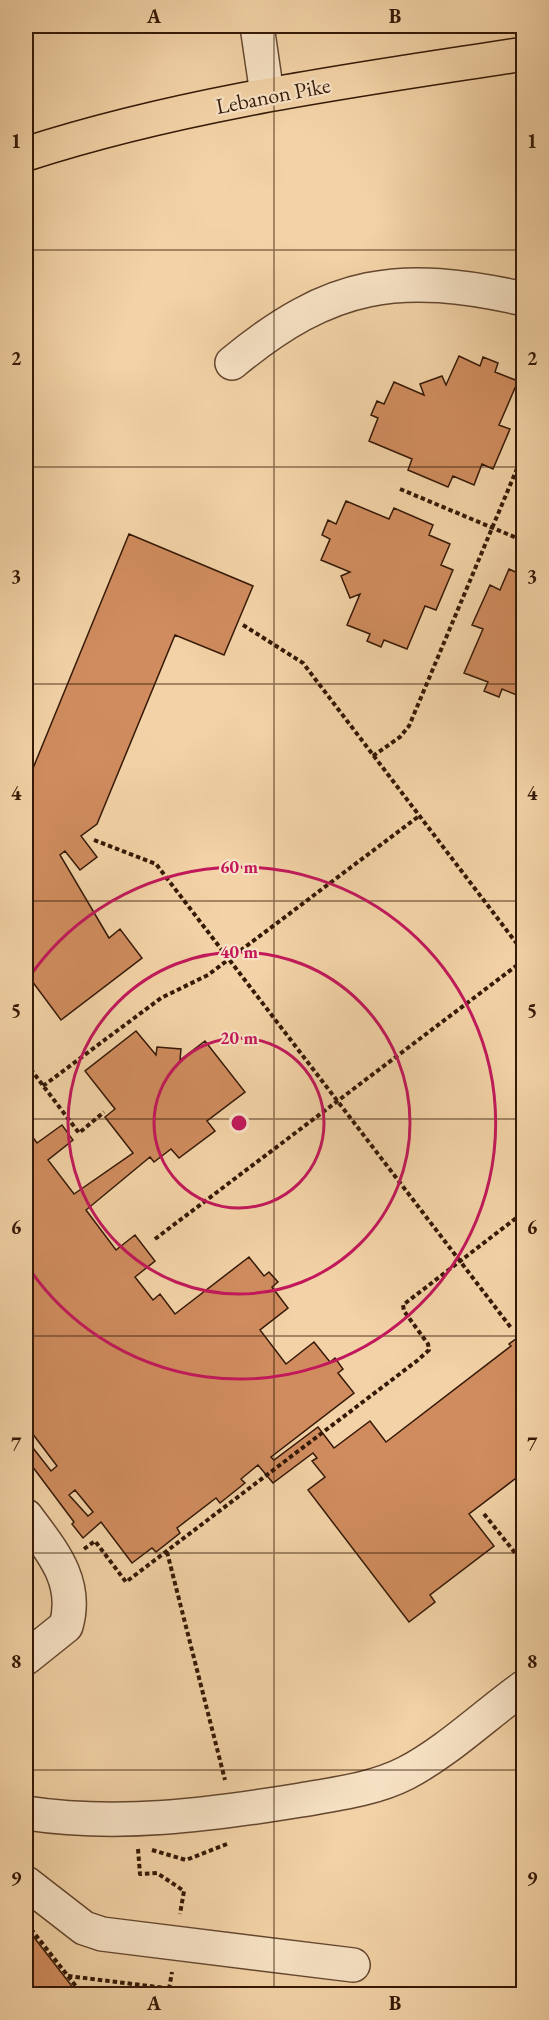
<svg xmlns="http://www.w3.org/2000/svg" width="549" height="2020" font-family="'EB Garamond',serif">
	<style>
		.building { fill: #d08c5e; stroke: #351907; stroke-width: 1.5; fill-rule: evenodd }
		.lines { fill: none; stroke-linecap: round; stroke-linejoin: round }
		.minor-casing { stroke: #64472f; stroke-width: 36 }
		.major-casing { stroke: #351907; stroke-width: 36 }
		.path { stroke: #351907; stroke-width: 4; stroke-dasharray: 4.5 3; stroke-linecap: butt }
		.minor { stroke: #f7e2c5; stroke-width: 33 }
		.major { stroke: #f2d2a6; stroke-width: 33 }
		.grid { fill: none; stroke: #351907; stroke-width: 1.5; stroke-opacity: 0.55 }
		.ring { fill: none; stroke: #c2185b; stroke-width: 3 }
		.labels { text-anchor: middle; stroke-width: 4.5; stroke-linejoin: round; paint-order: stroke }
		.street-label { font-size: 22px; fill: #351907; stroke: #f7e2c5 }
		.centre { fill: #c2185b; stroke: #f7e2c5; stroke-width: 3 }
		.ring-label { font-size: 18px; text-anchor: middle; font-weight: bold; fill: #c2185b; stroke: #f7e2c5; stroke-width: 4.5; stroke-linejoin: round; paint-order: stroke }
		.neatline { fill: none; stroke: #351907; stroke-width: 2 }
		.grid-label { font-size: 20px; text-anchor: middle; font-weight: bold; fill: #351907 }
	</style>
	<rect width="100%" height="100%" fill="#f2d2a6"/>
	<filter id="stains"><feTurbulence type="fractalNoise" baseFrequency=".00333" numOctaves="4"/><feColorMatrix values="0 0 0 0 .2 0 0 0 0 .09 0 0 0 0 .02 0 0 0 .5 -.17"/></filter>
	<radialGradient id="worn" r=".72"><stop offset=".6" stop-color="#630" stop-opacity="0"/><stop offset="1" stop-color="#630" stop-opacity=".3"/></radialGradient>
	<!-- building -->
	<path class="building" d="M459 356 480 366 483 357 498 363 495 372 518 381 499 425 510 429 493 469 482 464 474 485 453 476 448 487 408 470 412 459 369 441 378 418 371 415 377 401 384 404 394 382 424 395 420 384 442 376 446 385Z
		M346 501 389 519 394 508 433 525 429 535 450 544 441 565 453 570 436 610 425 606 407 649 384 640 381 647 367 641 370 634 347 625 360 594 350 598 341 576 350 572 321 560 330 539 322 535 328 520 336 524Z
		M129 534 253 586 224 655 175 635 97 824 81 836 97 857 80 870 65 851 60 855 109 938 120 929 142 958 61 1020 26 973V775L29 778Z
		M509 569 524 576V698L502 689 499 697 484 691 488 682 464 673 483 629 472 625 490 585 500 590Z
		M136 1031 156 1055 157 1047 181 1049 180 1060 205 1041 245 1092 207 1121 215 1131 179 1158 171 1149 154 1162 150 1157 86 1210 116 1250 135 1235 155 1261 135 1277 153 1300 160 1294 175 1314 249 1257 264 1276 269 1272 278 1282 272 1287 288 1308 260 1330 286 1364 314 1342 330 1362 335 1358 343 1369 338 1373 354 1393 271 1457 274 1460 318 1427 334 1448 370 1421 386 1442 511 1346 509 1344 524 1333V1472L469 1514 494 1546 430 1595 435 1602 409 1622 308 1490 325 1477 312 1461 317 1458 313 1453 273 1483 258 1465 241 1479 245 1483 220 1503 216 1498 177 1528 180 1533 156 1552 152 1548 132 1563 101 1522 83 1538 72 1524 74 1522 26 1458V1439L51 1471 57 1466 29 1429 26 1431V1128L37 1143 62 1125 73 1140 48 1160 74 1194 133 1153 105 1117 115 1109 85 1071ZM75 1490 93 1512 88 1516 69 1495Z
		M26 1927 78 1994H26Z"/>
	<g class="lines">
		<!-- minor casing -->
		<g class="minor-casing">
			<path id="minor" d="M257 26 267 94
				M232 363C331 281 399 271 524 299
				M26 1516C51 1550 79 1581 66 1626L26 1658
				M26 1813C118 1827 209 1815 301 1800 336 1794 375 1789 406 1773 448 1751 485 1715 524 1687
				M26 1883 84 1928 102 1934 353 1965"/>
		</g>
		<!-- major casing -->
		<g class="major-casing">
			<path id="major" d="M26 154C187 102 356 80 524 54"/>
		</g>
		<!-- path -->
		<path class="path" d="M400 489 524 541
			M243 625 303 663 524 953
			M373 756 400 737 409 726 524 452
			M94 840 156 864 512 1329
			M26 1063 79 1133 104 1112
			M43 1086 161 998 208 975 419 816
			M155 1239 524 960
			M484 1514 524 1564
			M84 1549 95 1541 126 1582 418 1360 429 1350 428 1344 404 1311 403 1305 524 1212
			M167 1552 225 1780
			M138 1849 140 1874 157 1873 184 1891 180 1914
			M152 1850 186 1860 227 1844
			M31 1929 82 1994
			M68 1976 214 1994
			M169 1989 172 1972"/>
		<!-- minor -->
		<use href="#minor" class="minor"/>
		<!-- major -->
		<use href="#major" class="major"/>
	</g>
	<!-- grid -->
	<path class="grid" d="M274 26V1994M26 250H524M26 467H524M26 684H524M26 901H524M26 1119H524M26 1336H524M26 1553H524M26 1770H524"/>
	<!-- distance rings -->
	<g class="ring">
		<circle cx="239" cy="1123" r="85"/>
		<circle cx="239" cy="1123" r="171"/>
		<path d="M26 982A256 256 0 1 1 26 1264"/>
	</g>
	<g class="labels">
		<!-- street labels -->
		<g class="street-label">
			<text transform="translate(273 95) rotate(-11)" y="8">Lebanon Pike</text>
		</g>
	</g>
	<circle cx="239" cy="1123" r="9" class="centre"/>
	<g class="ring-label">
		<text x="239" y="873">60 m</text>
		<text x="239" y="958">40 m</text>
		<text x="239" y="1044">20 m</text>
	</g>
	<!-- margin -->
	<rect width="549" height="2020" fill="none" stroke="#f2d2a6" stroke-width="66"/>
	<rect x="33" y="33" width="483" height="1954" class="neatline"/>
	<g class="grid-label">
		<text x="154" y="23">A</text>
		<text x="395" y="23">B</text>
		<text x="16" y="148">1</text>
		<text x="532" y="148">1</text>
		<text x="16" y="365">2</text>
		<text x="532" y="365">2</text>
		<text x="16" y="583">3</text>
		<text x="532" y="583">3</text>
		<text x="16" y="800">4</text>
		<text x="532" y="800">4</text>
		<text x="16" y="1017">5</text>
		<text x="532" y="1017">5</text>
		<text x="16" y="1234">6</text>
		<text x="532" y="1234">6</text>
		<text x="16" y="1451">7</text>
		<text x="532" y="1451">7</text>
		<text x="16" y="1668">8</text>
		<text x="532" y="1668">8</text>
		<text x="16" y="1885">9</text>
		<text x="532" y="1885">9</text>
		<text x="154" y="2010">A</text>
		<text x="395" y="2010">B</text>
	</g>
	<rect width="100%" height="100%" filter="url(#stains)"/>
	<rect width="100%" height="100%" fill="url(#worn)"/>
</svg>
